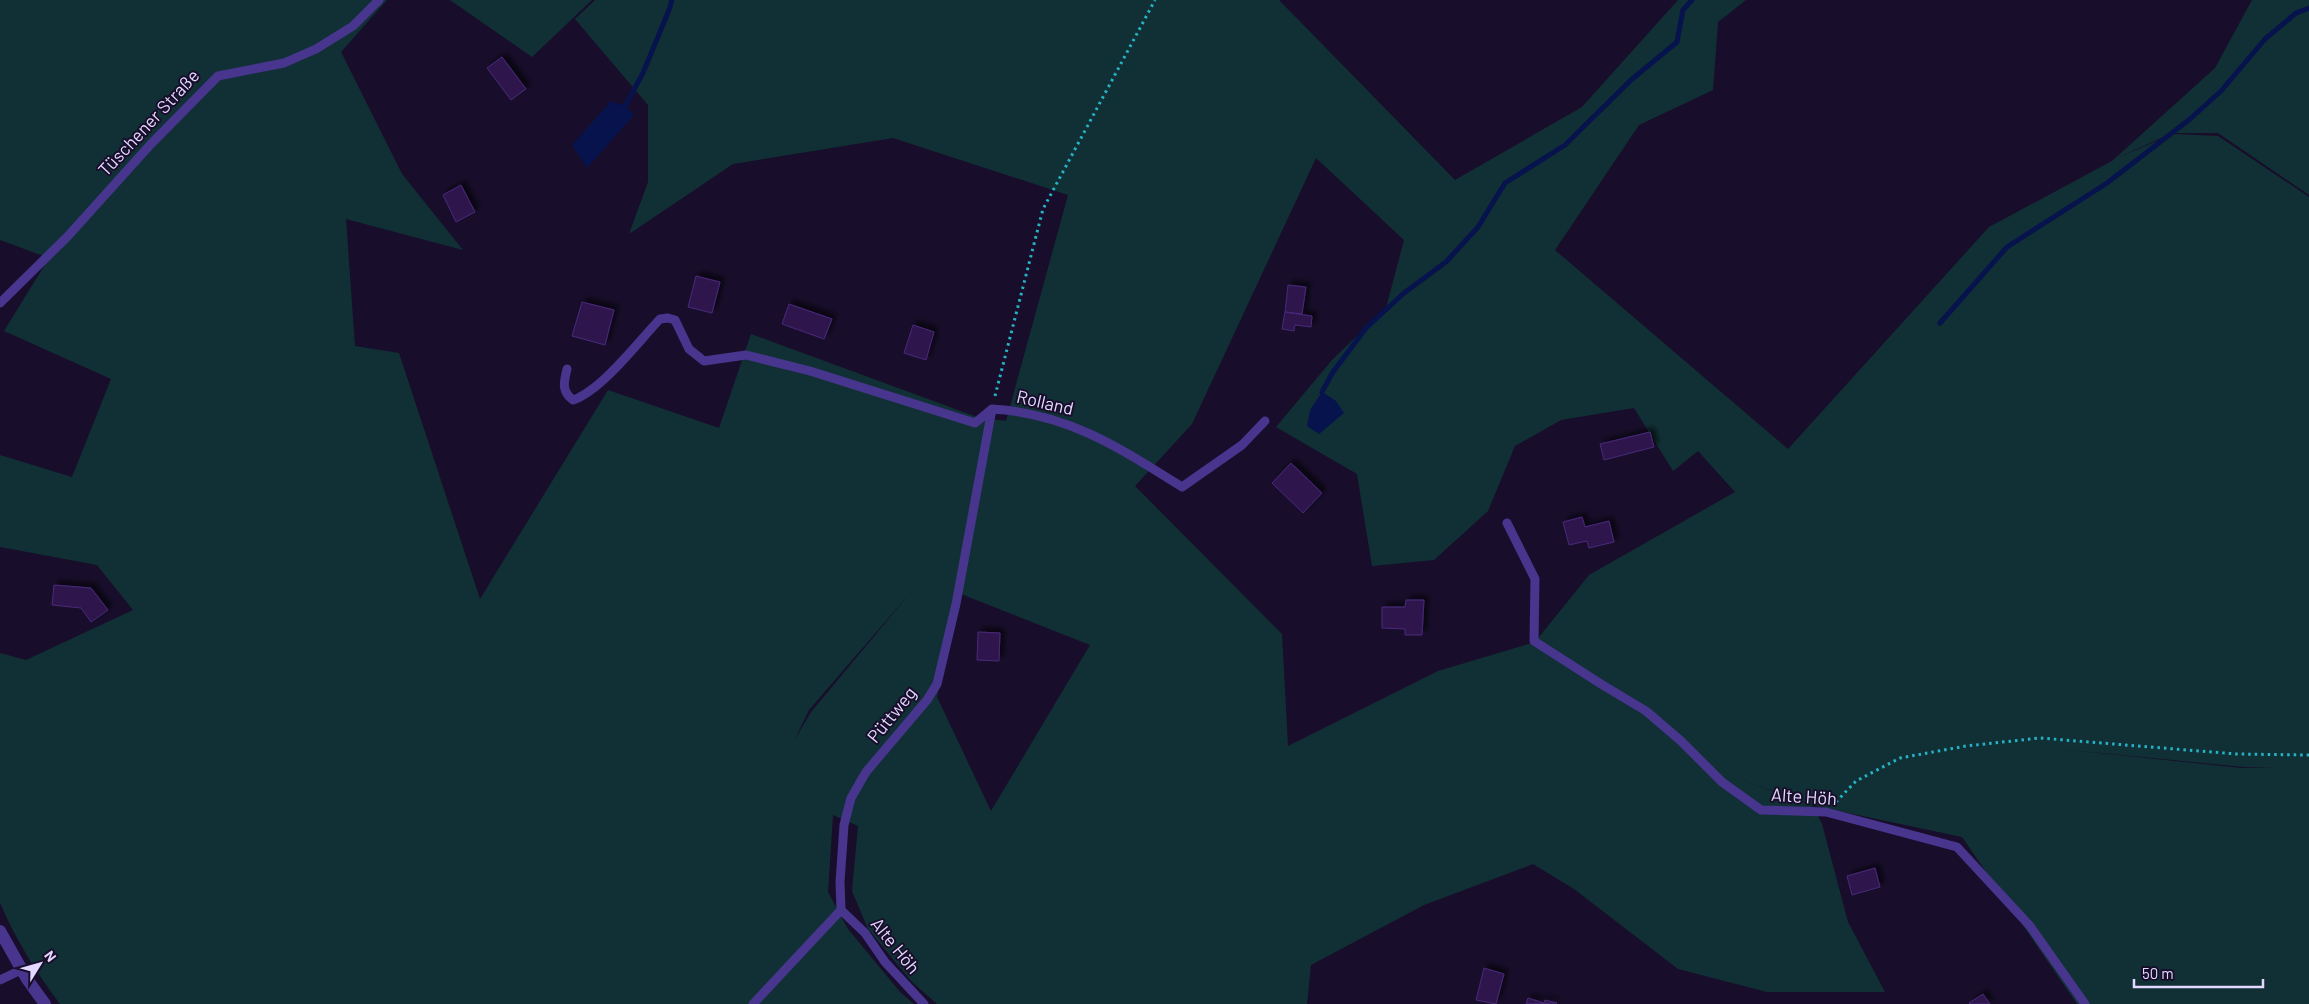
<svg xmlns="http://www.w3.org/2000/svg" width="2309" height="1004" font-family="Barlow,sans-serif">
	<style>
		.green { fill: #113035; fill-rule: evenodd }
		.water { fill: #06134c }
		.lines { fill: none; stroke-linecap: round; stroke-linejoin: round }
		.stream { stroke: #06134c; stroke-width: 5 }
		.building { fill: #2d194d; stroke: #48297b; filter: url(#shadow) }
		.path { stroke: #25b3c6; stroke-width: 3; stroke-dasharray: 2.5 4; stroke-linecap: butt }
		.lane { stroke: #48358e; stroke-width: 9 }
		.street { stroke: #48358e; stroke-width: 12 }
		.labels { text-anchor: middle; stroke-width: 4; stroke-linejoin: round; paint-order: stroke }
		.street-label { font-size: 18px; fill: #e3d8ff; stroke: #180e2b }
	</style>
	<defs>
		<filter id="shadow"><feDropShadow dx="4.5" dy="-4.5" stdDeviation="2.5" flood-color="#0009"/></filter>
	</defs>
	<rect width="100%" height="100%" fill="#180e2b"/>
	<!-- green -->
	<path class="green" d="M0 0H387L341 52 402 174 463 250 346 219 355 346 399 353 480 599 608 390 719 428 751 334 977 417 1006 421 1068 195 893 138 733 164 629 234 648 182V105L575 19 595 0H1279L1455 180 1582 107 1678 0H1746L1718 22 1713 90 1639 125 1555 250 1788 449 1989 227 2112 161 2215 68 2252 0H2309V195L2218 133H2172L2115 159 2173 134 2218 136 2309 197V1004H2077L1962 837 1815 806 1734 777 1813 806 1822 824 1848 922 1885 992H1767L1678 969 1574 889 1533 864 1424 905 1311 965 1307 1004H937L912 982 868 929 852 891 858 826 833 815 828 892 848 929 900 992 914 1004H60C36 972 16 940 0 903V653L26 660 133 610 97 565 0 547V455L72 477 111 379 4 331 49 258 0 240ZM1316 158 1404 240 1386 308 1332 360 1276 427 1357 474 1372 566 1434 560 1488 511 1515 446 1561 420 1634 408 1673 471 1698 451 1735 492 1589 575 1535 642 1438 671 1288 746 1282 634 1135 486 1192 424ZM911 592 811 712 794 741 809 710ZM956 592 1090 645 991 811 937 697ZM2050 748 2244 767H2276L2242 768Z
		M450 0H592L532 57Z"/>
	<!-- water -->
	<path class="water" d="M611 101 625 106 634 115 587 168 572 145Z
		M1322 392 1336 401 1344 413 1319 434 1307 426 1310 410Z"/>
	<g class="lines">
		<!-- stream -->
		<path class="stream" d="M625 106 643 73 669 10 672 0
			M1940 323 2007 247 2107 183 2190 119 2221 91 2265 39 2296 13 2309 8
			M1322 392 1333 372 1366 328 1404 293 1446 262 1478 227 1505 183 1565 145 1631 80 1677 42 1683 10 1692 0"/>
	</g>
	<!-- building -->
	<path class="building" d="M502 57 526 89 511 100 487 68Z
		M461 185 475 212 456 222 443 195Z
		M696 276 720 282 712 313 688 307Z
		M1288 285 1306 287 1302 314 1285 312Z
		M582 302 614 310 605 345 572 336Z
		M789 304 832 319 824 339 782 324Z
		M1285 312 1312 316 1311 327 1295 325 1294 331 1282 329Z
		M913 325 934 332 926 360 904 353Z
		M1650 432 1654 447 1604 460 1600 444Z
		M1291 463 1322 493 1303 513 1272 483Z
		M1582 517 1585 527 1609 521 1614 542 1589 548 1587 541 1569 545 1563 522Z
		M54 585 91 588 108 610 91 622 81 608 52 605Z
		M1406 600H1424L1422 635H1405V629L1382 628V607H1405Z
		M978 632 1000 633 999 661 977 660Z
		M1875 868 1880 887 1852 895 1847 876Z
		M1484 968 1504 974 1496 1004 1476 1000Z
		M1983 994 1990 1004H1970L1969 1003Z
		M1528 998 1544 1003 1545 1000 1557 1003 1526 1004Z"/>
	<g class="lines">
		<!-- path -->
		<path class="path" d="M995 396 1043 209 1155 0
			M1836 802 1856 781 1900 758 1966 746 2040 738 2236 754 2309 755"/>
		<!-- lane -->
		<path class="lane" d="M0 303 68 236 150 145 218 76 284 63 316 49 353 26 379 0
			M567 369C564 382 561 391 573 400 602 390 638 342 660 319L668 318 675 320 689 349 704 361 746 355 810 371 975 423 992 409C1067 413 1120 448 1182 487L1242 445 1265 421
			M1507 523 1535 579 1534 641 1601 684 1646 711 1681 741 1722 782 1761 810 1826 812 1957 847 2030 926 2085 1004
			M841 910 865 933 885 962 924 1004
			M0 980 21 970
			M753 1004 841 910 840 882 844 825 851 798 866 772 927 700 937 684 956 604 992 409"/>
		<!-- street -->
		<path class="street" d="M0 931 27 979 45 1004"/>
	</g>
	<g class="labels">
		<!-- street labels -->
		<g class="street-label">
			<text transform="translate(149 123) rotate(-47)" y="6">Tüschener Straße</text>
			<text transform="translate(1045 403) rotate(13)" y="6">Rolland</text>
			<text transform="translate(892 715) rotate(-51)" y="6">Püttweg</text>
			<text transform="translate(1804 797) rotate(4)" y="6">Alte Höh</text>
			<text transform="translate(895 946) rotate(51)" y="6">Alte Höh</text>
		</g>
	</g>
	<!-- north arrow -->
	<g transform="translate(40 964) rotate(53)" stroke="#180e2b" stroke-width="4" paint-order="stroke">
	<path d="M0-4L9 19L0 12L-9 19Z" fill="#e3d8ff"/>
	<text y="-8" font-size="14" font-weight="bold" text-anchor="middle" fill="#e3d8ff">N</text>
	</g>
	<!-- scale -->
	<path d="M2134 979v8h129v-8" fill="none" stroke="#e3d8ff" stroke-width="2.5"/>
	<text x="2142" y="979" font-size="15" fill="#e3d8ff" stroke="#180e2b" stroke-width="4" paint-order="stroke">50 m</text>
</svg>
